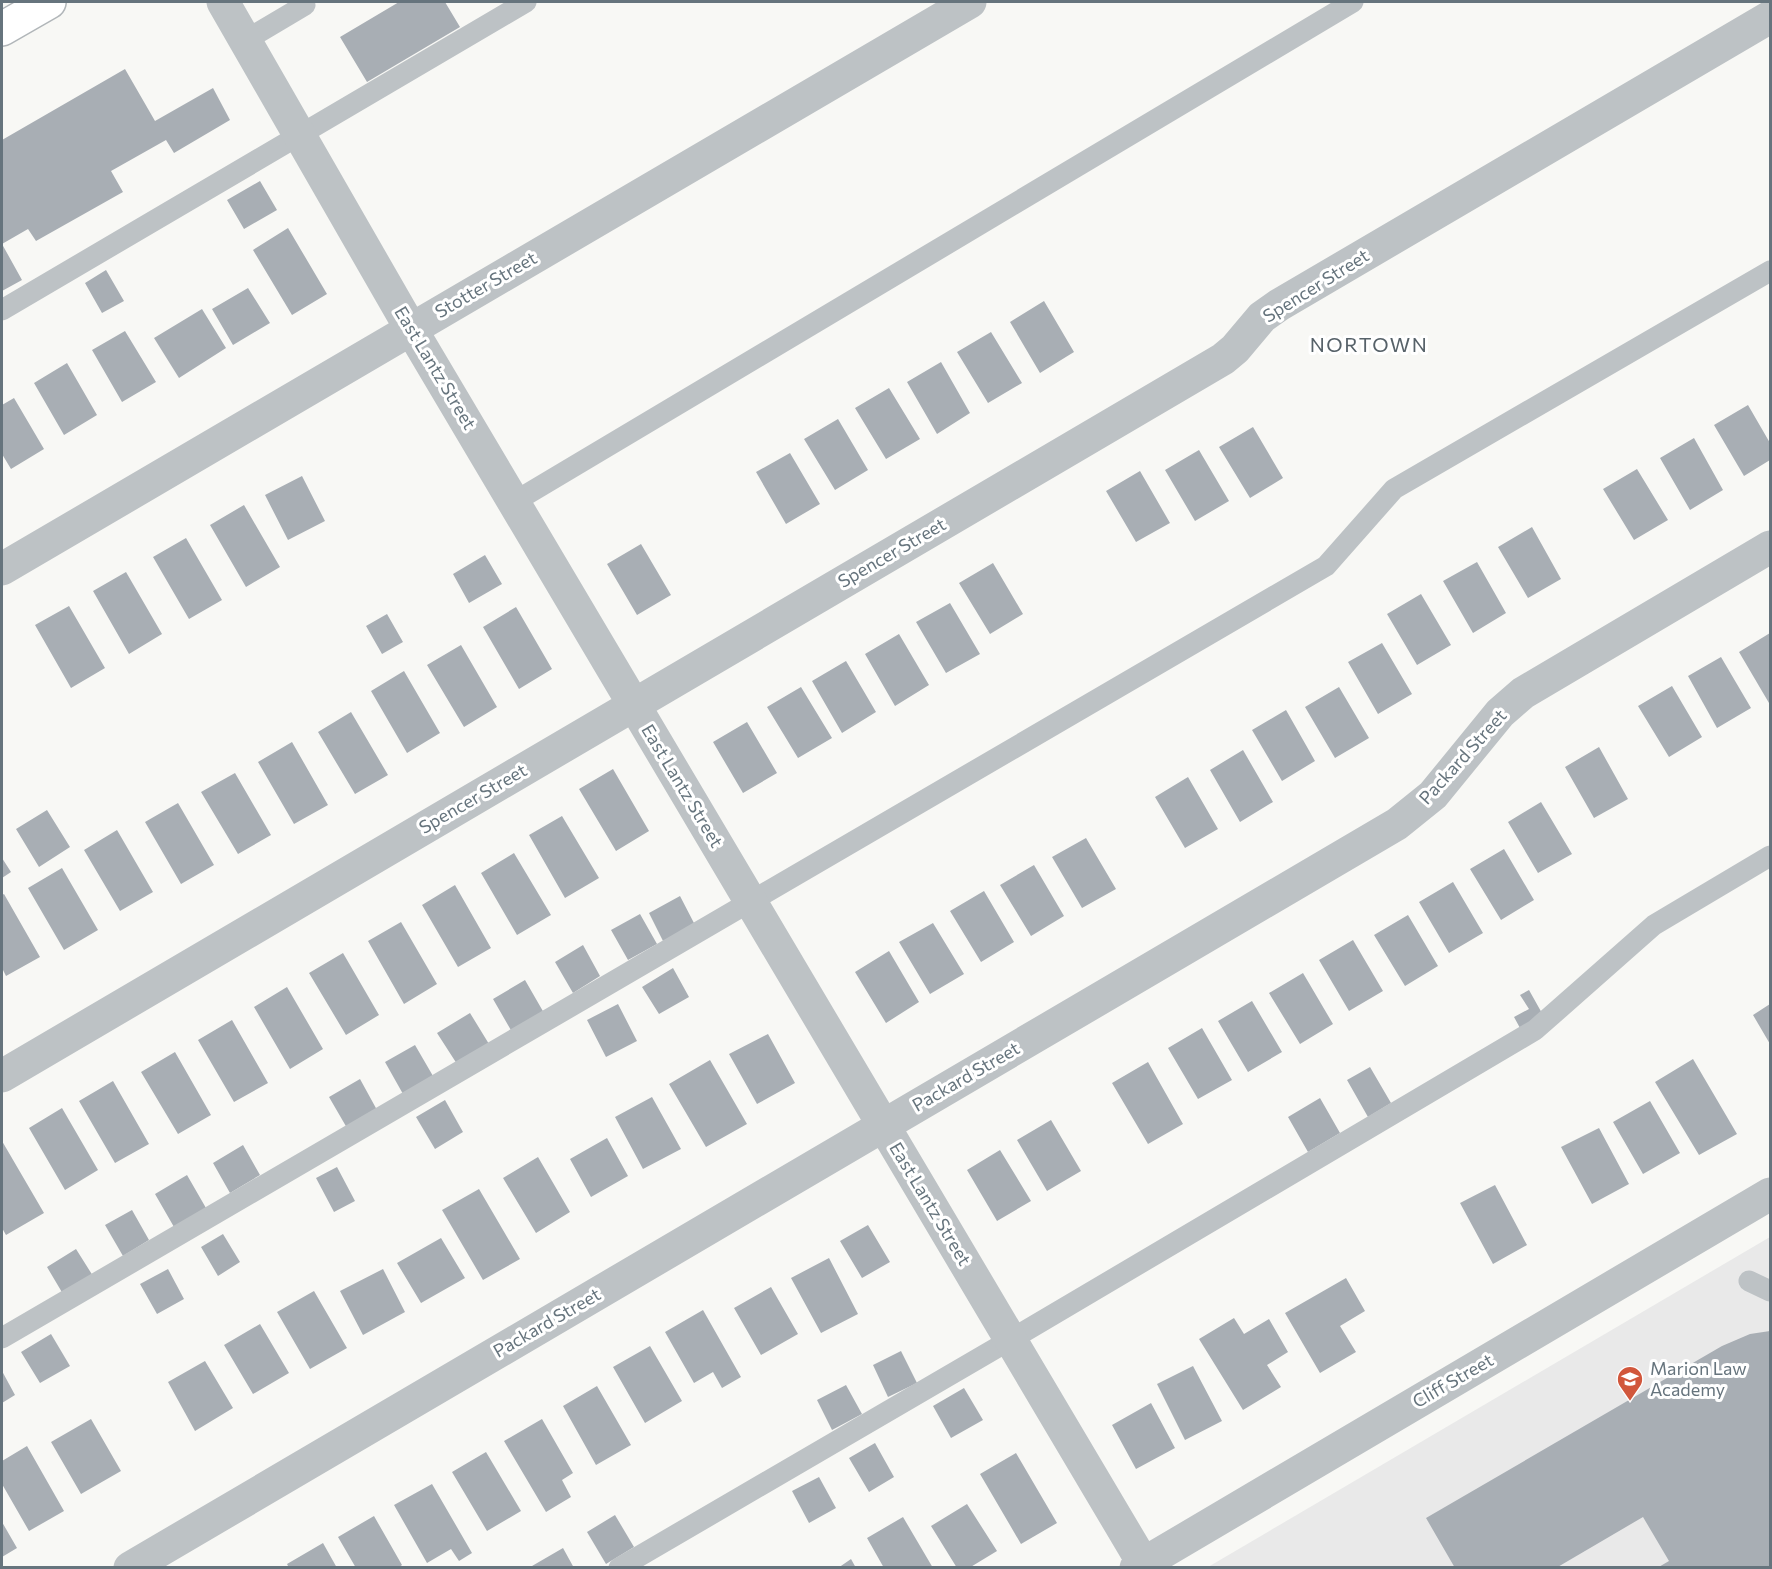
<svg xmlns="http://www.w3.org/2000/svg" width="1772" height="1569" font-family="Commissioner,sans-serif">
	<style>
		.built { fill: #e9e9e9 }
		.building { fill: #a8aeb4 }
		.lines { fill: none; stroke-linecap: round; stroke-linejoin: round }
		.primary-casing { stroke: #b1b6b9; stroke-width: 36 }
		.service { stroke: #bdc2c5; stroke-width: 21 }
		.minor { stroke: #bdc2c5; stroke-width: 33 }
		.primary { stroke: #fff; stroke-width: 33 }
		.labels { text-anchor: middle; stroke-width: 6; stroke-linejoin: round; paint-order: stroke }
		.street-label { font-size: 18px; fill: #66747d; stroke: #fff }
		.poi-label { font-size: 18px; fill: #66747d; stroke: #fff; text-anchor: start }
		.neighbourhood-label { font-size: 20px; letter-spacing: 1.5px; fill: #576269; stroke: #fff }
	</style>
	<rect width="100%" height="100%" fill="#f8f8f5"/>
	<!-- built -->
	<path class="built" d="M1770 1237V1567H1208Z"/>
	<!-- building -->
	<path class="building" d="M399 2H445L460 27 367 82 340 37Z
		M125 69 155 121 213 88 230 120 174 153 166 140 111 171 123 192 36 241 28 229 2 244 22 280 2 291V140Z
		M260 181 277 210 244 229 227 200Z
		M288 228 327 294 292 315 253 250Z
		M106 270 124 301 102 313 85 283Z
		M248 288 270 323 233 345 212 309Z
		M1044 301 1074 352 1040 373 1010 322Z
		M202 309 226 348 179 378 154 338Z
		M125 331 156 382 122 402 92 350Z
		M991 332 1022 383 988 403 957 352Z
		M941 362 970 413 937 434 907 382Z
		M67 363 97 415 64 435 34 383Z
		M889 388 920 439 886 459 855 408Z
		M14 398 44 449 11 469 2 454V405Z
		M1748 405 1770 443V460L1744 476 1714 425Z
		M838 419 868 470 835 490 804 439Z
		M1253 427 1283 478 1250 498 1219 447Z
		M1694 438 1723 490 1690 510 1660 458Z
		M1199 450 1229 501 1195 521 1165 470Z
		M790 453 820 504 786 524 756 472Z
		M1637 469 1668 520 1634 540 1603 489Z
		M1140 471 1170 523 1136 542 1106 491Z
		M302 476 325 521 288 540 265 495Z
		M244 505 280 567 246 587 210 525Z
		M1532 527 1561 579 1528 598 1498 547Z
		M186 538 222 600 189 619 153 557Z
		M641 544 671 595 637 615 607 564Z
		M485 555 502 584 469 603 453 574Z
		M1477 562 1506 613 1473 633 1443 581Z
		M993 563 1023 614 990 634 959 583Z
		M126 572 162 634 129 654 93 591Z
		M1421 594 1451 645 1417 665 1387 614Z
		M950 603 980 654 946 673 916 622Z
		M69 606 105 668 71 688 35 625Z
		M516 607 552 669 519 689 483 627Z
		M387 614 403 642 382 654 366 626Z
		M1770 633V702L1769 703 1739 652Z
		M899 634 929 685 895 706 865 654Z
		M1382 643 1412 694 1378 714 1348 662Z
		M461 645 497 707 464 727 427 665Z
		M1721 657 1751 708 1717 728 1688 676Z
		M846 661 876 712 842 733 812 681Z
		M404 671 440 733 407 753 371 691Z
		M1672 686 1702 737 1669 757 1638 706Z
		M801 687 832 738 798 758 767 707Z
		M1339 687 1369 738 1335 758 1305 707Z
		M1286 710 1315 761 1282 781 1252 730Z
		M351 712 388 775 355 794 318 732Z
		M747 722 777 773 743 793 713 742Z
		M292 742 328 805 294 824 258 762Z
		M1599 747 1628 799 1594 818 1565 767Z
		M1243 750 1273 802 1240 822 1210 770Z
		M613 769 649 831 616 851 579 789Z
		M235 773 271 835 238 854 201 792Z
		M1188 777 1218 829 1185 848 1155 797Z
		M1541 802 1572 854 1538 873 1508 822Z
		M178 803 214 865 181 884 145 822Z
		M47 810 70 847 39 867 16 829Z
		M562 816 599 878 565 898 529 835Z
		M117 830 153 892 120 911 84 850Z
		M1086 838 1116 889 1082 908 1052 857Z
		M1504 849 1534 900 1501 920 1470 869Z
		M514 853 551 915 517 935 481 873Z
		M2 858 11 872 2 878Z
		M1034 865 1064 916 1031 936 1000 885Z
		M62 868 98 930 64 950 28 888Z
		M1453 882 1483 933 1449 953 1419 902Z
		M455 885 491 948 458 967 422 905Z
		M984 891 1014 942 981 962 950 911Z
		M4 894 40 957 6 976 2 968V895Z
		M680 896 695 925 663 941 649 913Z
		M640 914 657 944 628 960 611 930Z
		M1408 915 1438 966 1405 986 1374 935Z
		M401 922 437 984 404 1004 368 941Z
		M933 923 964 974 930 994 899 942Z
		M1353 940 1383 991 1349 1011 1319 960Z
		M583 945 600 976 573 993 555 962Z
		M889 951 919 1002 886 1023 855 972Z
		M343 953 379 1015 346 1035 309 973Z
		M673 968 689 997 659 1014 642 987Z
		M1303 973 1333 1024 1300 1044 1269 993Z
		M525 980 544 1013 512 1032 493 999Z
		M287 987 323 1049 290 1069 254 1007Z
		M1529 990 1543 1015 1520 1028 1514 1017 1529 1009 1520 995Z
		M1252 1001 1282 1052 1248 1072 1218 1021Z
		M618 1004 637 1041 606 1057 587 1020Z
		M1770 1004V1044L1753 1015Z
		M470 1013 489 1044 457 1064 437 1033Z
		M232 1020 268 1083 234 1102 198 1040Z
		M1202 1028 1232 1080 1198 1099 1168 1048Z
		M768 1034 795 1083 757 1104 729 1054Z
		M415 1045 433 1076 403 1094 385 1062Z
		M175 1052 211 1115 178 1134 141 1072Z
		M1693 1059 1737 1134 1699 1155 1655 1082Z
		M710 1060 747 1124 706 1147 669 1084Z
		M1148 1062 1183 1124 1148 1144 1112 1083Z
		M1370 1067 1391 1103 1368 1117 1347 1080Z
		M360 1079 377 1110 347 1128 329 1097Z
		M113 1081 149 1144 115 1163 79 1101Z
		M652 1097 681 1149 643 1169 615 1117Z
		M1320 1098 1340 1133 1308 1152 1288 1117Z
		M445 1100 463 1132 435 1149 416 1117Z
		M1650 1101 1680 1153 1643 1174 1613 1122Z
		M62 1108 98 1170 65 1190 29 1128Z
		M1051 1120 1081 1171 1047 1191 1017 1140Z
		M1599 1128 1629 1184 1592 1204 1561 1147Z
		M607 1138 628 1176 591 1197 570 1159Z
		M2 1141 44 1213 6 1235 2 1228Z
		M243 1145 260 1175 230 1193 213 1163Z
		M1000 1150 1031 1201 997 1221 967 1170Z
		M538 1157 570 1212 536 1233 503 1178Z
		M337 1167 355 1201 334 1212 316 1178Z
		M187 1175 206 1208 174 1227 155 1194Z
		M1495 1185 1527 1245 1493 1264 1460 1203Z
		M479 1189 520 1259 483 1280 442 1210Z
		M132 1210 149 1240 123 1256 105 1225Z
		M868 1225 890 1262 862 1278 840 1241Z
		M223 1234 240 1262 218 1276 201 1247Z
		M441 1238 465 1278 421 1303 397 1263Z
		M76 1249 93 1276 63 1294 47 1267Z
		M829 1258 858 1314 821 1333 791 1278Z
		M168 1269 184 1299 157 1314 140 1284Z
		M383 1269 405 1312 363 1335 340 1291Z
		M1346 1278 1365 1311 1340 1326 1356 1352 1320 1373 1285 1313Z
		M771 1287 798 1334 761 1355 734 1308Z
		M314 1291 347 1348 310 1369 277 1312Z
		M703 1310 741 1377 722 1388 713 1372 694 1383 665 1332Z
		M1234 1318 1244 1334 1269 1319 1288 1352 1267 1365 1281 1387 1243 1410 1199 1339Z
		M260 1324 289 1373 253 1394 224 1345Z
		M1770 1331V1568H1657L1669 1561 1643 1517 1556 1568H1455L1426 1518 1722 1346 1750 1334Z
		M51 1334 70 1366 40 1383 21 1352Z
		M650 1346 682 1401 645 1423 613 1367Z
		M901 1351 917 1383 888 1397 873 1365Z
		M205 1361 233 1408 195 1431 168 1382Z
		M1193 1366 1222 1421 1185 1440 1157 1384Z
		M2 1371 15 1395 2 1403Z
		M846 1385 862 1414 832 1430 817 1400Z
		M597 1386 631 1445 596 1465 563 1406Z
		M964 1388 983 1420 951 1438 933 1406Z
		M1151 1403 1175 1448 1136 1469 1112 1425Z
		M91 1419 121 1471 81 1494 51 1442Z
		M542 1419 573 1473 562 1480 571 1497 546 1512 504 1441Z
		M875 1443 894 1477 869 1492 849 1458Z
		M27 1446 64 1511 29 1531 2 1484V1461Z
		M486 1452 521 1511 487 1531 452 1472Z
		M1016 1453 1057 1523 1021 1544 980 1474Z
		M819 1477 836 1508 809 1523 792 1491Z
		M432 1484 472 1553 459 1561 451 1549 427 1563 394 1505Z
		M967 1504 997 1551 969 1568H957L931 1526Z
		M615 1515 634 1547 606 1564 587 1532Z
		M374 1516 402 1565 398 1568H356L338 1537Z
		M903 1517 933 1568H884L867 1538Z
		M2 1522 17 1548 2 1557Z
		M323 1543 337 1568H289L287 1564Z
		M563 1548 574 1568H533L532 1566Z
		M851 1559 856 1568H838Z"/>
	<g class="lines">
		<!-- primary casing -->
		<g class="primary-casing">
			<path id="primary" d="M2 29 49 2"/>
		</g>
		<!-- service -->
		<path class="service" d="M246 40 305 5
			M2 310 526 2
			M514 502 1353 2
			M1749 1281 1770 1291
			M2 1338 1326 566 1394 489 1770 271
			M619 1568 1010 1340 1535 1030 1654 925 1770 856"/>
		<!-- minor -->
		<path class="minor" d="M223 2 411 329 1146 1568
			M2 569 970 2
			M2 1076 1223 359 1235 349 1262 317 1279 305 1770 17
			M130 1568 1397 824 1433 795 1500 713 1523 693 1770 547
			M1136 1568 1770 1194"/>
		<!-- primary -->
		<use href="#primary" class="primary"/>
	</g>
	<!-- icons -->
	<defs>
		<g id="school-pin" transform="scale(1.35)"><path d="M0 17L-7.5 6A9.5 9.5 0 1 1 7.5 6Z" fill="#d1573c" stroke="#fff"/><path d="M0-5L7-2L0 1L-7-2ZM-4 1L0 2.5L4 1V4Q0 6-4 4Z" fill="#fff"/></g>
	</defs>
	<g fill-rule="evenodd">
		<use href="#school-pin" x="1630" y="1379"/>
	</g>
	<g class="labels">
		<!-- street labels -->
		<g class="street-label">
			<text transform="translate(486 285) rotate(-30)" y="6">Stotter Street</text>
			<text transform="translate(1316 286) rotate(-32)" y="6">Spencer Street</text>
			<text transform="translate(435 368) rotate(59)" y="6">East Lantz Street</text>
			<text transform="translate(892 553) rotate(-30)" y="6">Spencer Street</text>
			<text transform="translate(1463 757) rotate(-48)" y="6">Packard Street</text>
			<text transform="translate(682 786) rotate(59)" y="6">East Lantz Street</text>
			<text transform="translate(473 799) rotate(-30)" y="6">Spencer Street</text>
			<text transform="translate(966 1077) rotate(-30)" y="6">Packard Street</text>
			<text transform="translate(930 1204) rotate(59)" y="6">East Lantz Street</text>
			<text transform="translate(547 1323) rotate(-30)" y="6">Packard Street</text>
			<text transform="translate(1453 1381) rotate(-30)" y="6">Cliff Street</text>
		</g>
		<!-- poi labels -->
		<g class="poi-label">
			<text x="1650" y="1375">Marion Law<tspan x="1650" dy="21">Academy</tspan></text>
		</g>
		<!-- neighbourhood labels -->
		<g class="neighbourhood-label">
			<text x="1369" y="352">NORTOWN</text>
		</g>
	</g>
	<!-- border -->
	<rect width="1772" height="1569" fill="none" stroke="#66747d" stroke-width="6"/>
</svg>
